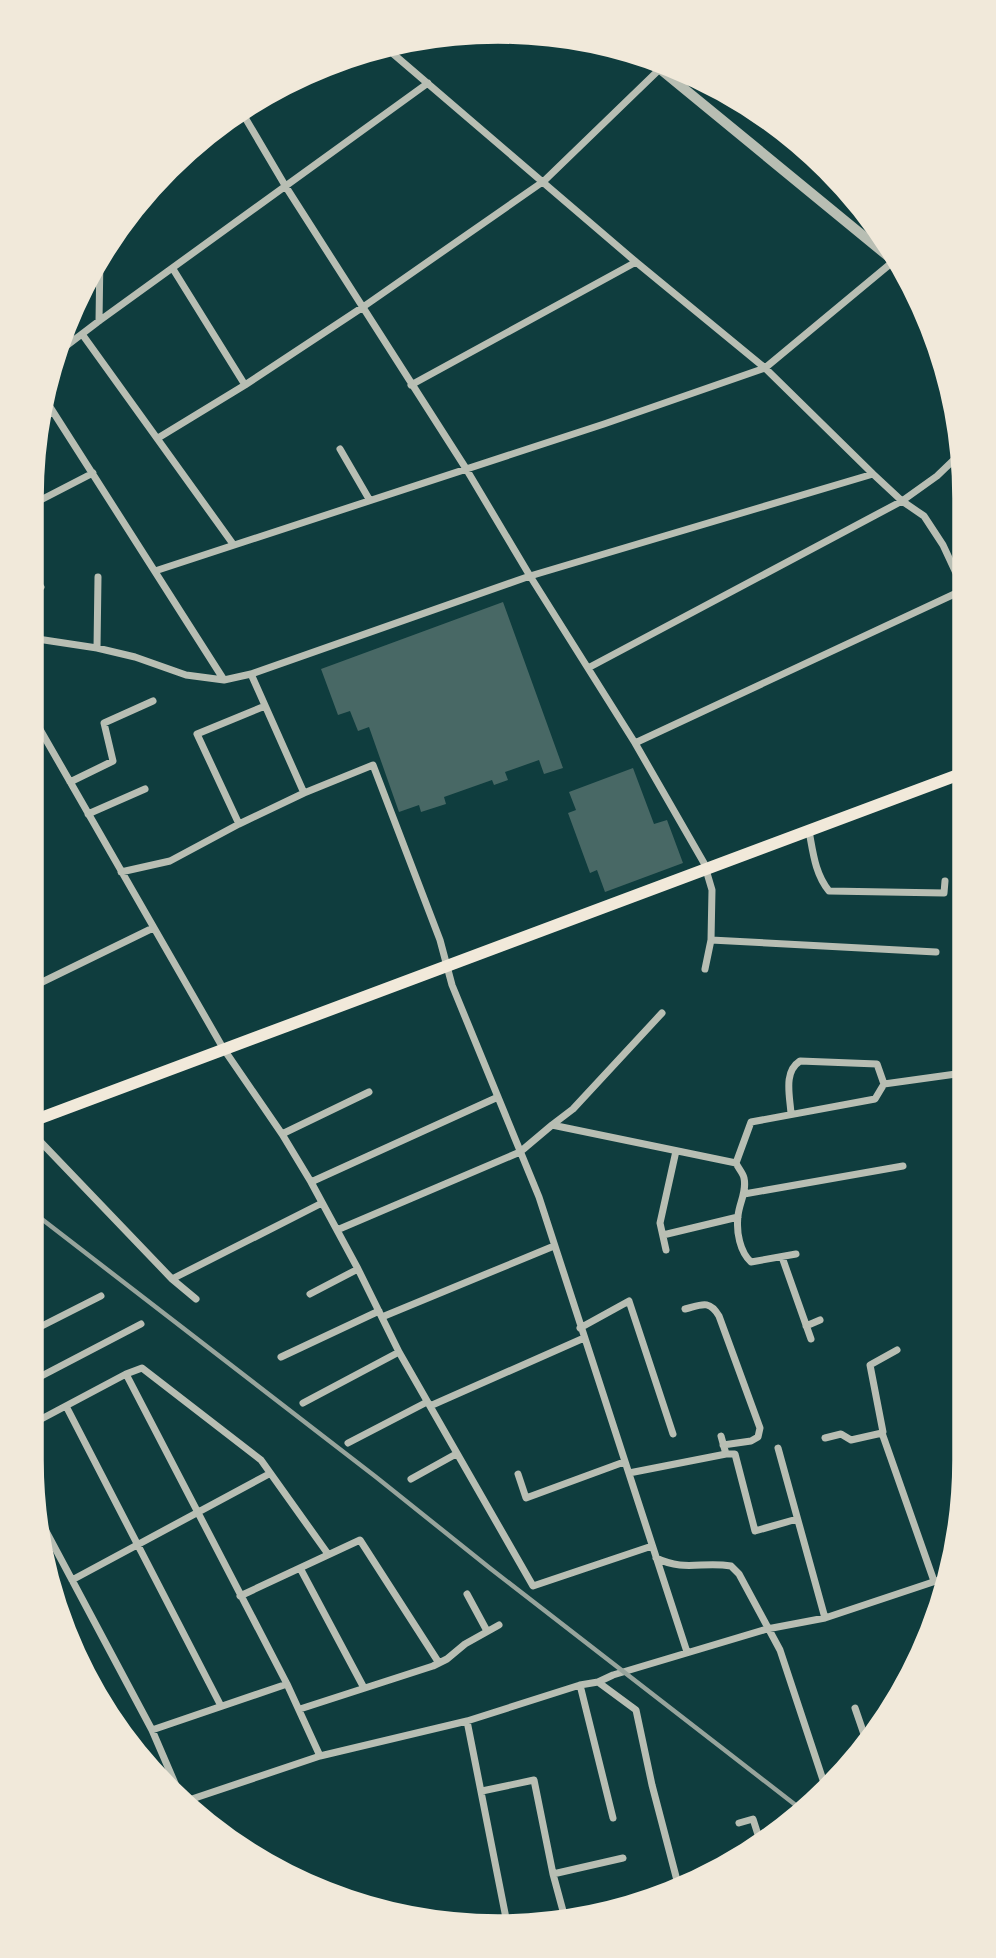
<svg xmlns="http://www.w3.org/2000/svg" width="996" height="1958" font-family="'DM Sans',sans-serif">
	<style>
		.building { fill: #486865 }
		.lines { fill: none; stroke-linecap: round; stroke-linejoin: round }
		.minor { stroke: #b8beb3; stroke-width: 7 }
		.tertiary { stroke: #b8beb3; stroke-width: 10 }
		.secondary { stroke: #f1e9da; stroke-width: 12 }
		.rail { stroke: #97a49c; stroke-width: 4.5 }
		.rim { fill: none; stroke: #f1e9da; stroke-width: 3.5 }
	</style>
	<rect width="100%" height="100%" fill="#0f3d3e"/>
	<!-- building -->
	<path class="building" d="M503 602 563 768 544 774 539 760 505 772 508 780 494 785 492 780 444 797 446 804 421 812 419 805 399 812 369 727 358 731 350 711 338 715 321 669Z
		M633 768 654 824 667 820 683 863 605 892 597 870 590 873 568 813 576 810 569 792Z"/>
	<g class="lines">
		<!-- minor -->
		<path class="minor" d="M384 46 636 262 765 368 873 474 902 501 924 516 943 545 963 588
			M240 109 286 187 465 467 530 576 635 743 704 863 712 890 711 940 705 969
			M173 269 245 385
			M99 321 100 255
			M82 334 233 544
			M53 356 99 321 428 83
			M411 385 636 262
			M43 396 224 680 251 674 530 576 873 474
			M39 420 53 412
			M158 438 245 385 363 307 544 181 666 63
			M340 449 369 499
			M31 505 93 473
			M155 571 604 424 765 368 895 260
			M31 590 41 587
			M31 638 97 648 135 657 186 675 224 680
			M97 648 98 577
			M588 668 902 501 937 476 962 452
			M251 674 304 793 373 765 440 940 452 985 539 1197 687 1652
			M30 712 223 1048 282 1134 311 1182 358 1269 399 1352 533 1586 652 1546
			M635 743 963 590
			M70 782 113 761 104 723 153 701
			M88 814 145 789
			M239 824 197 734 265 706
			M809 831C813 852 815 874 829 891L944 893 945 881
			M121 872 170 861 239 824 304 793
			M30 907 34 899 30 889
			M711 940 936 952
			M30 988 153 928
			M956 1074 964 1092
			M791 1114C790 1096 783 1072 800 1061L877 1064 884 1084
			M30 1119 35 1136 172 1279 196 1299
			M552 1125 573 1109 662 1013
			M282 1134 369 1092
			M736 1163C738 1168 743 1173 744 1178 747 1192 739 1203 738 1216 736 1232 740 1252 751 1262L796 1254
			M311 1182 498 1097
			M744 1194 903 1166
			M337 1230 520 1152 552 1125 736 1163 751 1122 875 1099 884 1084 956 1074 957 1064 964 1056
			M663 1235 738 1217
			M666 1250 660 1223 676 1151
			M782 1257 811 1339
			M172 1279 322 1203
			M960 1286 965 1284
			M310 1294 358 1269
			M685 1309C701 1305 709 1299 719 1316L760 1428 758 1437 751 1441 723 1445
			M382 1317 554 1246
			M806 1326 820 1320
			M580 1328 629 1301 673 1434
			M30 1332 101 1296
			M897 1350 870 1365 883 1432 882 1433 934 1581
			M281 1357 379 1311
			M126 1374 287 1684 320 1756
			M30 1382 141 1324
			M303 1403 399 1352
			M66 1406 221 1706
			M430 1406 584 1338
			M30 1425 126 1374 142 1368 261 1460 328 1554
			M825 1438 841 1434 851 1440 882 1433
			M348 1443 427 1402
			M778 1448 825 1618
			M726 1454H735L755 1531 797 1519
			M629 1473 726 1454 721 1436
			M518 1474 526 1498 624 1462
			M411 1479 456 1454
			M39 1518 152 1730 183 1802
			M656 1558C685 1572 702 1561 731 1566L739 1574 780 1650 827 1792 829 1791
			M300 1568 364 1688
			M72 1580 269 1474
			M939 1580 944 1597
			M467 1594 487 1631
			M240 1596 360 1540 439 1663
			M598 1682 636 1710 652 1785 679 1888
			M580 1685 613 1818
			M855 1708 866 1740
			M300 1709 433 1666 447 1659 465 1644 499 1625
			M467 1721 507 1923
			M152 1730 287 1684
			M482 1791 534 1780 553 1874 566 1922
			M180 1803 320 1756 467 1721 580 1685 598 1682 613 1675 767 1629 825 1618 951 1576
			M739 1823 753 1819 760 1841
			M553 1874 623 1858"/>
		<!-- tertiary -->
		<path class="tertiary" d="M643 55 900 266"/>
		<!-- secondary -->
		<path class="secondary" d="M30 1122 963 773"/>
		<!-- rail -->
		<path class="rail" d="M30 1210 376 1477 491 1569 802 1810"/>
	</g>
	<!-- crop -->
	<path d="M0 0H996V1958H0ZM498 42H498A456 456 0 0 1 954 498V1460A456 456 0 0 1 498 1916H498A456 456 0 0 1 42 1460V498A456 456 0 0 1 498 42Z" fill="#f1e9da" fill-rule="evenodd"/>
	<path class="rim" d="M498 42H498A456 456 0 0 1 954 498V1460A456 456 0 0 1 498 1916H498A456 456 0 0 1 42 1460V498A456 456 0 0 1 498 42Z"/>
</svg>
